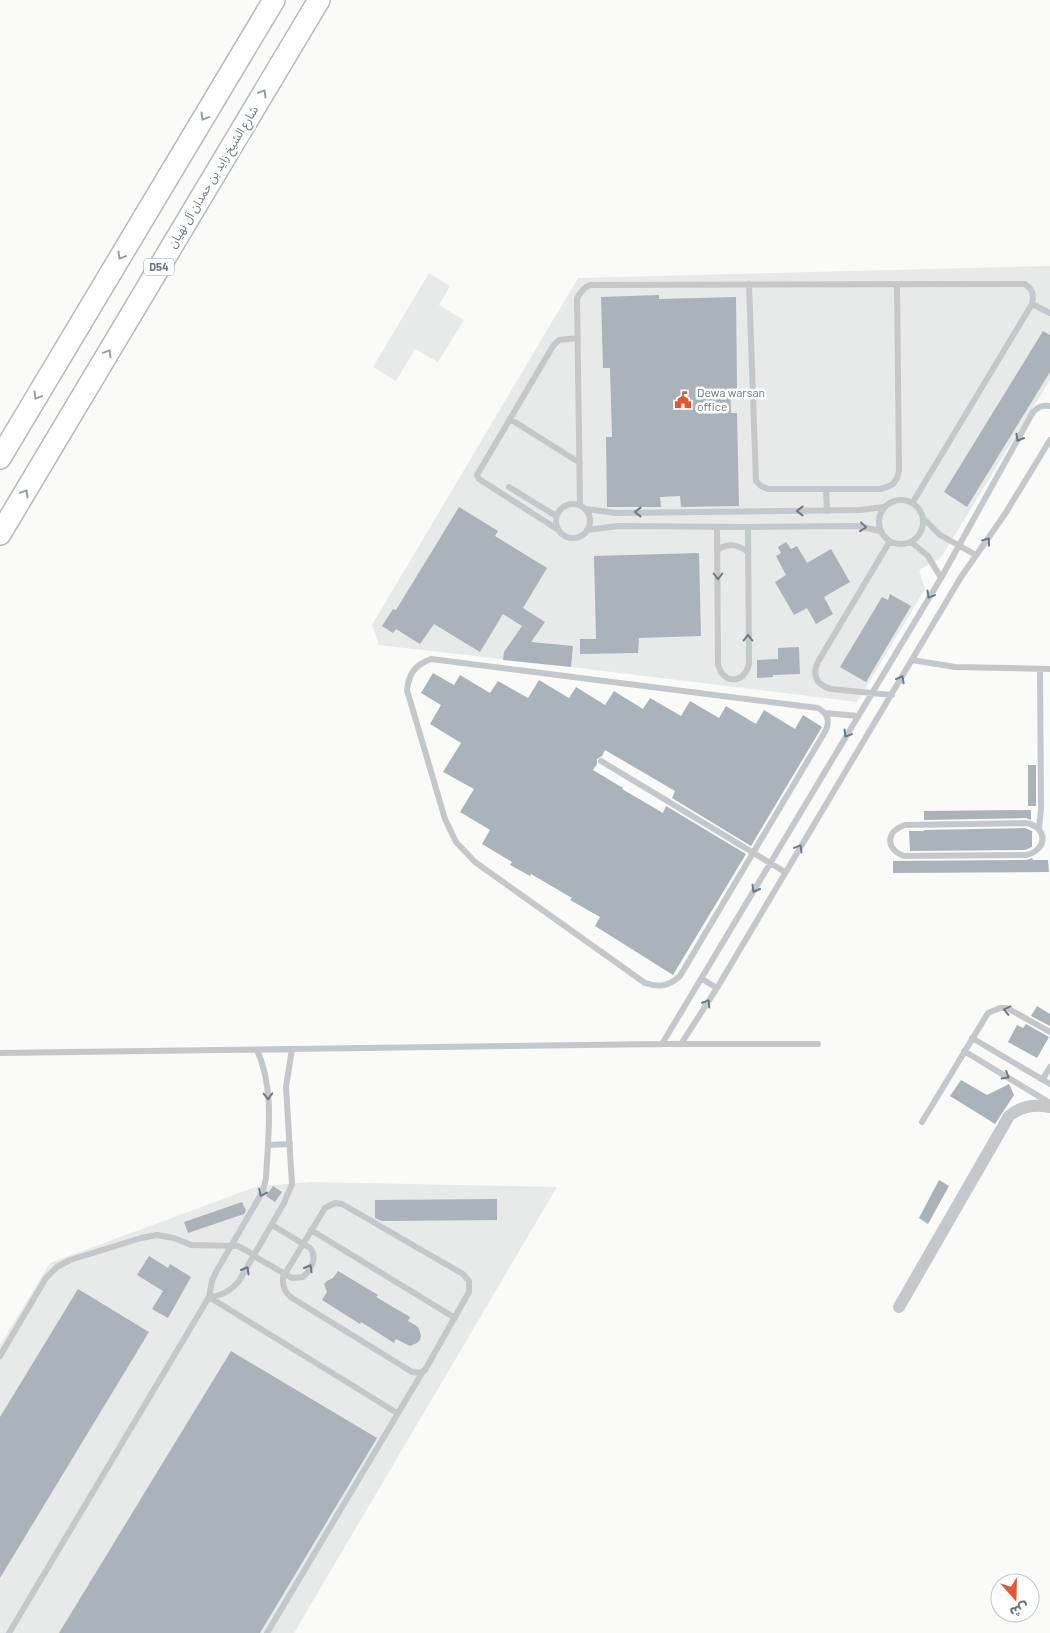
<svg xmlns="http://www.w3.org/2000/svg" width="1050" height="1633" font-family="Barlow,'Noto Sans Arabic',sans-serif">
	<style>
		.built { fill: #e8e9e9 }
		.building { fill: #aab3b9 }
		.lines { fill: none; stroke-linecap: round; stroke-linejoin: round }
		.primary-casing { stroke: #b5babe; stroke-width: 24 }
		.lane { stroke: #c3c8cc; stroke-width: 6 }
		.street { stroke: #c3c8cc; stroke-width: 12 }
		.primary { stroke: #fff; stroke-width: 21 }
		.oneway { stroke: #939fa8 }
		.oneway2 { stroke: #6a7a87 }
		.labels { text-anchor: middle; stroke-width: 5; stroke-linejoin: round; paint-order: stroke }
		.shield { fill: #fff; stroke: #939fa8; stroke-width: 1 }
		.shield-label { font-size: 11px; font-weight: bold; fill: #657683 }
		.street-label { font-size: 12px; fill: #657683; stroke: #fff }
		.poi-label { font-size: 12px; fill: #657683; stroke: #fff; text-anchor: start }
	</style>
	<rect width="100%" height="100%" fill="#fafaf8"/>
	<!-- built -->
	<path class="built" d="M1050 266V380L940 559 919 570 925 589 857 702 571 667 379 645 372 625 578 278Z
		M429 273 450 286 439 305 464 320 438 362 415 349 396 381 373 367Z
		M312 1182 557 1187 294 1633H0V1345L50 1263 258 1186Z"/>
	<!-- building -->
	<path class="building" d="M659 295V299L736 297 737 389 730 390 731 413H737L739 506 681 507 680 496 660 497 661 507H607L606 437H612L610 368H603L601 297Z
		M1043 331 1050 335V372L967 507 944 492Z
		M459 507 498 531 495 536 547 568 523 608 545 622 531 642 573 646 571 667 503 660 504 652 522 626 503 614 480 652 434 624 420 644 396 629 393 633 382 626 393 609 396 610Z
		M786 542 791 549 797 546 807 563 831 549 850 582 824 597 833 614 816 624 807 608 794 615 775 582 786 575 776 556 781 553 778 547Z
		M699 553 701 636 639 638 638 653 580 654V639H596L594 556Z
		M890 594 911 606 866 682 840 667 882 597 888 600Z
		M799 647 800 674 773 675V677L757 678V660L778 659V648Z
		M433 673 454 685 460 675 490 693 498 681 528 698 539 680 569 698 576 687 605 705 614 691 643 709 650 698 681 716 690 701 719 718 726 706 756 724 764 710 795 729 803 715 822 727 751 846 672 798 675 791 605 750 602 756 597 759V764L593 770 623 788 622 789 663 813 666 806 746 854 673 975 595 926 600 917 570 900 572 898 531 874 530 876 510 865 512 862 482 844 490 830 460 812 474 789 443 772 461 743 430 724 441 705 421 693Z
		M1028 765H1036V806H1028Z
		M1031 810V820L1026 818 924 820V811Z
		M1025 828 1032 831V847L1025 850 910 851 909 831H924V830Z
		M1032 858 1033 860H1048L1049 872 893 873V861L1026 860Z
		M1037 1006 1050 1014V1026L1031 1016Z
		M1026 1024 1049 1037 1037 1058 1008 1042 1017 1025 1023 1028Z
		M961 1080 987 1095 1009 1084 1014 1095 995 1124 950 1096Z
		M939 1180 949 1186 928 1224 919 1218Z
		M273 1186 282 1192 275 1202 266 1196Z
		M497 1199V1220L382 1221 375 1218V1200Z
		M242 1202 246 1211 244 1214 188 1233 184 1222Z
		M149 1256 168 1268 170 1264 191 1277 168 1318 152 1309 163 1291 137 1275Z
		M338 1271 378 1295 376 1297 410 1317 408 1321 418 1327 421 1335 420 1340 417 1343 410 1346 396 1339 394 1343 361 1322 360 1324 322 1300 327 1292 324 1284 327 1281 333 1278Z
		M78 1289 149 1332 0 1578V1417Z
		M231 1351 377 1438 260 1633H59Z"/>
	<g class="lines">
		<!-- primary casing -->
		<g class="primary-casing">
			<path id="primary" d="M0 458 274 0
				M0 534 319 0"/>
		</g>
		<!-- lane -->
		<path class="lane" d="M749 284 756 481 761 486 768 489H880L887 487 893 484 897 478 899 471 897 284
			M1032 304 1050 313
			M510 419 580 463
			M509 487 556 516
			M826 489 827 511
			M879 522a22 22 0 1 1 44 0a22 22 0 1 1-44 0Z
			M556 521a17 17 0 1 1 34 0a17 17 0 1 1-34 0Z
			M580 505 577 299C580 292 583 288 590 285L1025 284C1033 290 1034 295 1032 304L913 502
			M586 509 616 513 860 510 884 507
			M923 518 940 535 976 555
			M717 527 718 664C722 684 744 685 749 664L748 527
			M557 529 479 479 477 475 553 346 559 340 578 338
			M587 530 618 526 748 527 858 526 880 531
			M890 541 819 660C811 674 816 685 831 689L892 695
			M911 542 928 556 941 578
			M717 550C729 543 737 544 748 552
			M431 659 818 708C827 713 830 721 826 730L680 976C669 986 659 988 645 983L475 862 456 842 445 819 407 690C409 673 415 665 431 659Z
			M912 660 955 667 1050 669
			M825 713 858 716
			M601 761 785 872
			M1026 823C1048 827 1048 850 1026 855L904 856C885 849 886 831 905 825Z
			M1039 828 1041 809 1040 669
			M702 979 717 988
			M972 1038 1050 1084
			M662 1044 941 578 1033 412C1038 407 1042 405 1050 406
			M681 1044 717 988 961 577 1005 514 1050 440
			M964 1051 1050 1103
			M0 1053 662 1044H818
			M1043 1079 1050 1067
			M922 1122 988 1013 1000 1008H1007L1050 1032
			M268 1145 290 1144
			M335 1203 342 1204 463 1274 469 1281V1292L425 1370 421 1373 412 1372 292 1298C285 1293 282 1286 283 1277L325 1208Z
			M311 1230 455 1318
			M209 1297C222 1296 231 1291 239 1281L284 1203 292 1184 286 1087 292 1049
			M209 1297 397 1413
			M0 1356 46 1278 57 1267 70 1260 141 1238 157 1235 174 1238 191 1245 238 1246 249 1252 254 1256 292 1278 303 1277C311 1270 318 1257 310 1248L272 1225
			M9 1633 209 1297 212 1281 216 1272 263 1191 266 1178C268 1137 275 1089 257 1050
			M267 1633 422 1373"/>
		<!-- street -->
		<path class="street" d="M899 1307 1009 1116C1022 1106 1033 1104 1050 1107"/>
		<!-- primary -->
		<use href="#primary" class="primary"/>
	</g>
	<!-- one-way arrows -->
	<defs><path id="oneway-chevron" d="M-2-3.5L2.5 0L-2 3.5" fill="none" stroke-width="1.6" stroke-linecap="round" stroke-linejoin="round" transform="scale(1.25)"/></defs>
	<g class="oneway">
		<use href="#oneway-chevron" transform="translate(263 93) rotate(-59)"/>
		<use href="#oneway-chevron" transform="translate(204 117) rotate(121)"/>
		<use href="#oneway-chevron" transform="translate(121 256) rotate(121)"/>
		<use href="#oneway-chevron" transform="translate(108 353) rotate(-59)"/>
		<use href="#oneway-chevron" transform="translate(37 396) rotate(121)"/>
		<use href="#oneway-chevron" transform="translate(25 493) rotate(-59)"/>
	</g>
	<g class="oneway2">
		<use href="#oneway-chevron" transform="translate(1019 438) rotate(120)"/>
		<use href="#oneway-chevron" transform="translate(800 511) rotate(180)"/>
		<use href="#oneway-chevron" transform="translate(638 512) rotate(180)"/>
		<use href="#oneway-chevron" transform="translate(863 527) rotate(6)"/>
		<use href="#oneway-chevron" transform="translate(987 541) rotate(-53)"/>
		<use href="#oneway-chevron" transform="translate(718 576) rotate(90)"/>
		<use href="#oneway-chevron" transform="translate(930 595) rotate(121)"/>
		<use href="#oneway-chevron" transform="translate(748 638) rotate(-90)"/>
		<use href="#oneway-chevron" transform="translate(901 679) rotate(-61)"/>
		<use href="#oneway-chevron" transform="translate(847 734) rotate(121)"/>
		<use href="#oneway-chevron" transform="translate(799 848) rotate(-59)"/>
		<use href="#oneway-chevron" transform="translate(755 889) rotate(120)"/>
		<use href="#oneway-chevron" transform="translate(707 1003) rotate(-57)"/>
		<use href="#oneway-chevron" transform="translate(1007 1010) rotate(-167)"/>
		<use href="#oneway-chevron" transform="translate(1006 1076) rotate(31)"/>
		<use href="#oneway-chevron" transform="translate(268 1096) rotate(88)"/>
		<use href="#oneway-chevron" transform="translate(262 1193) rotate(115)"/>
		<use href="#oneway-chevron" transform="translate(309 1268) rotate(-60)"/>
		<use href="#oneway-chevron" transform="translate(246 1270) rotate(-60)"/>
	</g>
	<!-- icons -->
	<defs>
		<g id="civic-bare" transform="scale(1.35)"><path d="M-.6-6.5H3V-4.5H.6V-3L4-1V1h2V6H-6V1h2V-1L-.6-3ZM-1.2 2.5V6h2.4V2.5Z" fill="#e4572e" stroke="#fff" stroke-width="2.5" paint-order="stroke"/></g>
	</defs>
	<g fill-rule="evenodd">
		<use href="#civic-bare" x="683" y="400"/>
	</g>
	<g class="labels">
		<!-- shield labels -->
		<rect class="shield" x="144" y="258.5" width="30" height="17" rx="4"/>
		<g class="shield-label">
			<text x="159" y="271">D54</text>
		</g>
		<!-- street labels -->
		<g class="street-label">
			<text transform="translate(213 177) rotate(-59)" y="4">شارع الشيخ زايد بن حمدان آل نهيان</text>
		</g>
		<!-- poi labels -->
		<g class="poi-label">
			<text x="697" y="397">Dewa warsan<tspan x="697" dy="14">office</tspan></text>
		</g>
	</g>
	<!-- north arrow -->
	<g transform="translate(1015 1598) rotate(160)"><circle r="24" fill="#ffffff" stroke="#c1c8cd"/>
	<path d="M0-4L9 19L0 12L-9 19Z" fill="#e4572e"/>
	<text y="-8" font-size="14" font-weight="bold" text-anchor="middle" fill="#657683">ش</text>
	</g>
</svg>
